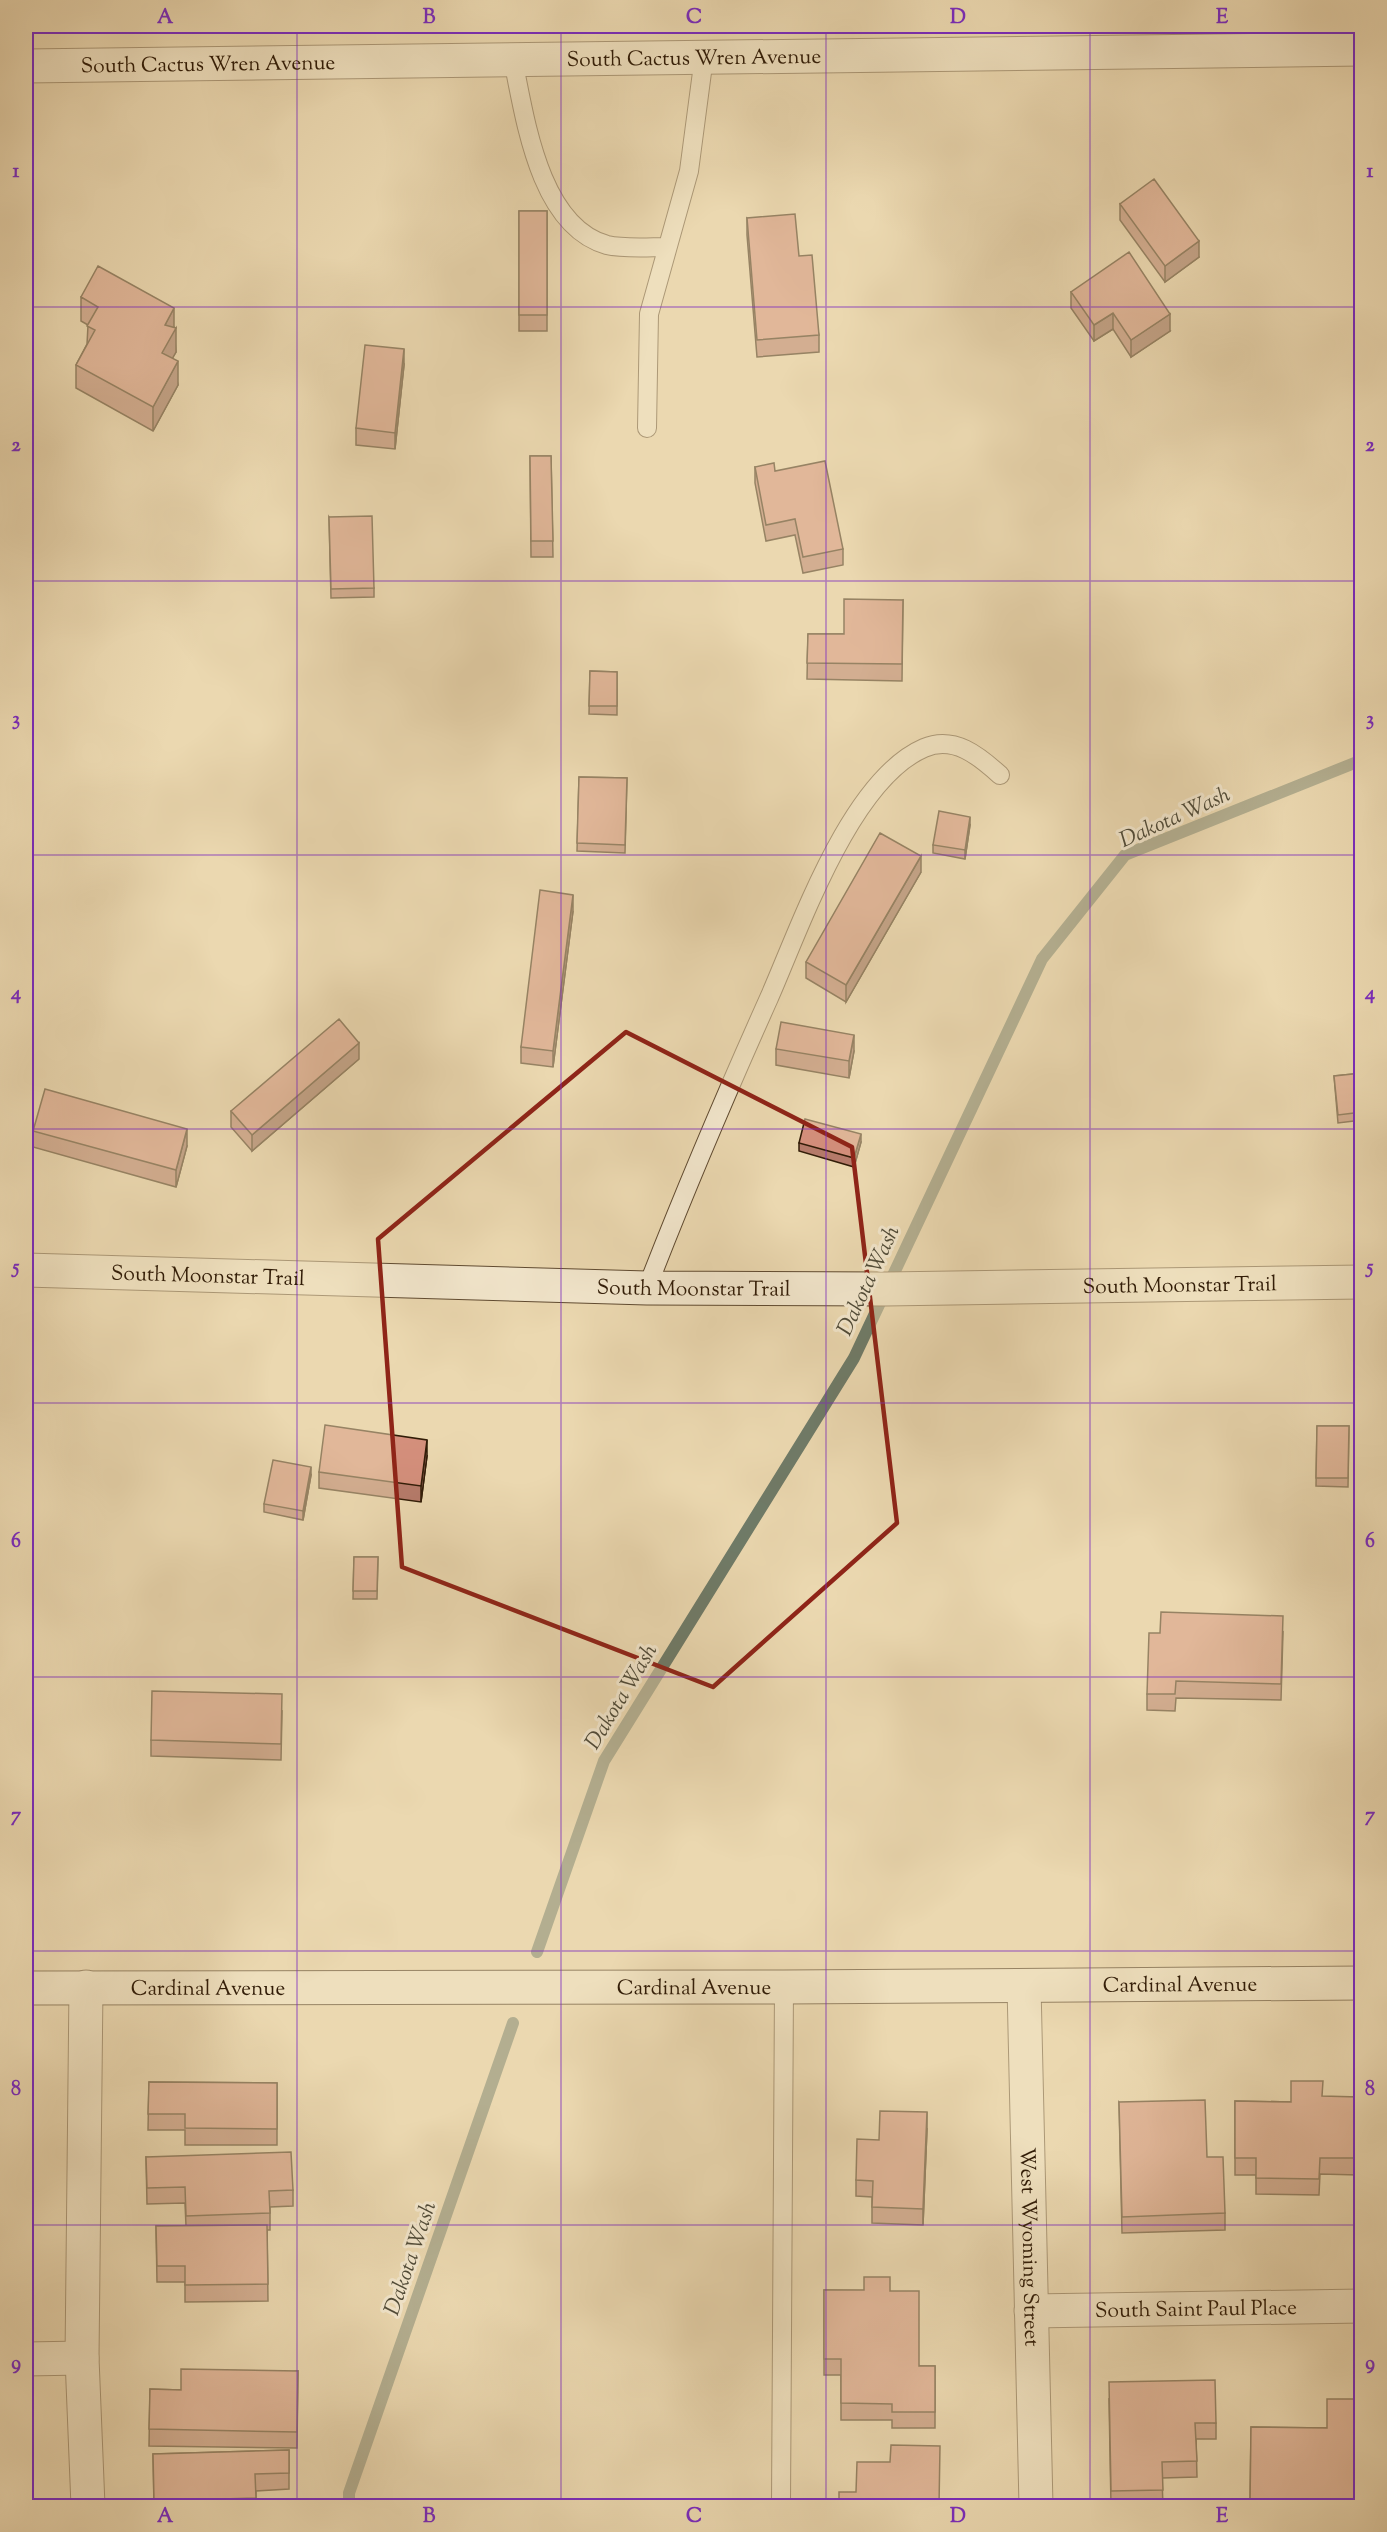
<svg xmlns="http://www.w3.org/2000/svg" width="1387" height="2532" font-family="'Sorts Mill Goudy',serif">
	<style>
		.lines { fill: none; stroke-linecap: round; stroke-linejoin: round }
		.stream { stroke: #6f7b68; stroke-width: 12 }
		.lane-casing { stroke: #604b31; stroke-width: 20 }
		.street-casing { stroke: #604b31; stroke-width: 35 }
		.secondary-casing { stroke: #311c07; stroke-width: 35 }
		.lane { stroke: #f2e6cc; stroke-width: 18 }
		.street { stroke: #f2e6cc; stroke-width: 33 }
		.secondary { stroke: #f2e6cc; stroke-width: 33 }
		.wall { fill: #b67b6b; stroke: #311c07; stroke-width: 1.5 }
		.shaded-wall { fill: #946457; stroke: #311c07; stroke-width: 1.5 }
		.building { fill: #d48f7c; stroke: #311c07; stroke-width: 1.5 }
		.marked { fill: none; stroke: #8f2418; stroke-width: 4.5; stroke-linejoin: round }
		.grid { fill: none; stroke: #7b2cbf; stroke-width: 1.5; stroke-opacity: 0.55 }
		.labels { text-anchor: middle; stroke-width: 6; stroke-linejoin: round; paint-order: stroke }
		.street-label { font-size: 21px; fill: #311c07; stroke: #f2e6cc }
		.water-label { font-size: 22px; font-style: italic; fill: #504b38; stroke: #f2e6cc }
		.neatline { fill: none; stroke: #7b2cbf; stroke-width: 2 }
		.grid-label { font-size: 20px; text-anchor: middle; font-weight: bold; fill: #7b2cbf }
	</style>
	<rect width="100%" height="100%" fill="#ebd8b0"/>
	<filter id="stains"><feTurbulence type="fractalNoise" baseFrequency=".00333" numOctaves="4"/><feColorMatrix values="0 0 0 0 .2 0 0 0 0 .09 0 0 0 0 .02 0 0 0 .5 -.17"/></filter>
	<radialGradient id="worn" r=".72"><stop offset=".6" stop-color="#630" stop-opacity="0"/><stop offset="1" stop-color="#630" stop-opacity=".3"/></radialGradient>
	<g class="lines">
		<!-- stream -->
		<path class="stream" d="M537 1952 604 1761 854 1358 1042 959 1125 855 1362 760
			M349 2506V2493L513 2023"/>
		<!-- lane casing -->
		<g class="lane-casing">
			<path id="lane" d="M1312 26 1313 50
				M513 60C525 118 539 226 607 245 623 249 650 247 667 247
				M647 428 649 314 689 171 704 57
				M647 1288C685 1190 726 1094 769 998 800 928 850 780 924 748 954 735 979 756 1000 775
				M781 2506 784 1987"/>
		</g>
		<!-- street casing -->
		<g class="street-casing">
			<g id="street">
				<path id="s1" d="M26 66 1362 49"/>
				<path id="s2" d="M26 1270 647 1288 886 1289 1362 1282"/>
				<path id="s3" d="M1024 1986 1036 2506"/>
				<path d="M86 1987 82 2358 88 2506"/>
				<path id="s4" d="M1031 2311 1362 2306"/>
				<path d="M26 2359 82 2358"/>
			</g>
		</g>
		<!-- secondary casing -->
		<g class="secondary-casing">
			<g id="secondary">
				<path id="s5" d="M26 1988 784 1987 1362 1983"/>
			</g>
		</g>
		<!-- lane -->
		<use href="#lane" class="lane"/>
		<!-- street -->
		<use href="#street" class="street"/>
		<!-- secondary -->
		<use href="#secondary" class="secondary"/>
	</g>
	<!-- wall -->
	<path class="wall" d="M1120 204 1199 257 1165 282 1120 220Z
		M519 211H547V331H519Z
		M747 218 799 256 819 335V352L757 357 747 235Z
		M1071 292 1170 331 1131 357 1113 329 1094 341 1071 308Z
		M81 297 174 327 176 352 172 358 178 385 153 431 76 388V365L87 344 88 325 81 321Z
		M404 365 395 449 356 445V428Z
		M530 456H551L553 557H531Z
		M755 467 775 471 843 549V565L803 573 795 535 766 541 755 483Z
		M329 517 374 588V597L331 598Z
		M1362 535V552L1358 551V542Z
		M903 600 902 681 807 679 808 634H844Z
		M590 671 617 672V715L589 714Z
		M579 777 627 778 625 853 577 851Z
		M970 825 965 859 933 853V845Z
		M921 872 846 1002 806 978V962Z
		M573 911 553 1067 521 1063V1047Z
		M776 1049 854 1051 849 1078 776 1065Z
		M359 1059 252 1151 231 1127V1111Z
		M1362 1073V1120L1338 1123 1334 1076Z
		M33 1131 187 1146 176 1187 33 1147Z
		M861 1142 854 1167 799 1151V1143Z
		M1317 1426H1349L1348 1487 1316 1486Z
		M427 1456 421 1502 319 1488V1472Z
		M311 1475 303 1520 264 1512V1504Z
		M354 1557H378L377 1599H353Z
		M1283 1632 1281 1700 1176 1698 1175 1711 1147 1710V1694Z
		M282 1711 281 1760 151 1756V1740Z
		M149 2082 277 2083V2145H185V2130H148Z
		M1323 2097H1359L1358 2175 1320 2174 1319 2195 1256 2194V2175H1235V2101L1291 2102Z
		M1119 2102 1225 2213V2230L1122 2233Z
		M927 2129 923 2225 872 2223V2197L856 2196V2180L879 2140Z
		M146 2157 293 2190V2206L270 2207V2230H267L268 2301 185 2302V2282H157L156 2226H186L185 2203 147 2204Z
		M824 2290 890 2291 919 2366H935V2428H892V2420H841V2375H824Z
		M298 2371 297 2448 149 2446 150 2389 181 2390Z
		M1109 2399 1216 2423V2439H1196L1197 2477 1162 2478 1163 2506H1111Z
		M1251 2427 1327 2428 1362 2506H1250Z
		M289 2450V2489L256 2491V2506H154L153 2454Z"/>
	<!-- shaded-wall -->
	<path class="shaded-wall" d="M1199 241V257L1165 282V266Z
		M174 308V331L176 328V352L162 377V353L165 325Z
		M1113 313V329L1094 341V325Z
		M1170 314V331L1131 357V340Z
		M404 349V365L395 449V433Z
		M178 361V385L153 431V407Z
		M970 817V825L965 859V850Z
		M921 856V872L846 1002V985Z
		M573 895V911L553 1067V1051Z
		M854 1035V1051L849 1078V1061Z
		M359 1043V1059L252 1151V1135Z
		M187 1129V1146L176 1187V1170Z
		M861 1134V1142L854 1167V1158Z
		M427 1440V1456L421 1502V1486Z
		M311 1467V1475L303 1520V1511Z
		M927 2112V2129L923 2225V2209Z"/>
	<!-- building -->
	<path class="building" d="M1154 179 1199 241 1165 266 1120 204Z
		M519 211H547V315H519Z
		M795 214 799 256 812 255 819 335 757 340 747 218Z
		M1129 252 1170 314 1131 340 1113 313 1094 325 1071 292Z
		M98 266 174 308 165 325 176 328 162 353 178 361 153 407 76 365 95 330 87 326 98 307 81 297Z
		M365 345 404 349 395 433 356 428Z
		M530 456H551L553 541H531Z
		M825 461 843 549 803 557 795 519 766 525 755 467 774 463 775 471Z
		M372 516 374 588 331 589 329 517Z
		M1362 535V544L1358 542Z
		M844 599 903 600 902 664 807 663 808 634H844Z
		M590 671 617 672V706H589Z
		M579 777 627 778 625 845 577 843Z
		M939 811 970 817 965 850 933 845Z
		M880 833 921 856 846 985 806 962Z
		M540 890 573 895 553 1051 521 1047Z
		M339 1019 359 1043 252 1135 231 1111Z
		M781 1022 854 1035 849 1061 776 1049Z
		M1362 1073V1112L1338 1115 1334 1076Z
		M45 1089 187 1129 176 1170 33 1131Z
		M805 1119 861 1134 854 1158 799 1143Z
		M325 1425 427 1440 421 1486 319 1472Z
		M1317 1426H1349L1348 1478H1316Z
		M273 1460 311 1467 303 1511 264 1504Z
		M354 1557H378L377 1591H353Z
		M1161 1612 1283 1616 1281 1684 1176 1681 1175 1694H1147L1149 1633H1160Z
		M152 1691 282 1694 281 1744 151 1740Z
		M1291 2081H1323L1322 2096 1359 2097 1358 2158H1320L1319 2179 1256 2178V2158H1235V2101L1291 2102Z
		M149 2082 277 2083V2129L185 2128V2114H148Z
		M1205 2100 1207 2157H1223L1225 2213 1122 2217 1119 2102Z
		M880 2111 927 2112 923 2209 872 2207 873 2181 856 2180 857 2139 879 2140Z
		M291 2152 293 2190 269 2191 270 2213 186 2216 185 2187 147 2188 146 2157Z
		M267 2225 268 2284 185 2285V2266H157L156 2226Z
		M864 2277H890V2291H919V2366H935V2412H892V2404L841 2403V2359H824V2290H864Z
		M181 2369 298 2371 297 2432 149 2429 150 2389 181 2390Z
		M1215 2380 1216 2423H1195L1197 2461 1162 2462 1163 2490 1111 2491 1109 2382Z
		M1327 2399H1362V2506L1349 2503V2506H1297V2505L1250 2504 1251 2427 1327 2428Z
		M891 2445 940 2446 939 2506H839V2492H856L857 2462H890Z
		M289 2450V2473L255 2474 256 2498 154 2501 153 2454Z"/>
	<!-- marked area -->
	<path d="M0 0H1387V2532H0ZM626 1032 852 1147 897 1523 713 1687 402 1567 378 1239Z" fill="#ebd8b0" fill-opacity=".55" fill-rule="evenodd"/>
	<path class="marked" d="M626 1032 852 1147 897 1523 713 1687 402 1567 378 1239Z"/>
	<!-- grid -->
	<path class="grid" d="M297 26V2506M561 26V2506M826 26V2506M1090 26V2506M26 307H1362M26 581H1362M26 855H1362M26 1129H1362M26 1403H1362M26 1677H1362M26 1951H1362M26 2225H1362"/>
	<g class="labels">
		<!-- street labels -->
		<g class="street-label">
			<text dy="7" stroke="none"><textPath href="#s1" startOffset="668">South Cactus Wren Avenue</textPath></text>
			<text dy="7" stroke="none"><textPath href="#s1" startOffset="182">South Cactus Wren Avenue</textPath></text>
			<text dy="7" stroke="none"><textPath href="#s2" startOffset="182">South Moonstar Trail</textPath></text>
			<text dy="7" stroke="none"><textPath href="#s2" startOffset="1154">South Moonstar Trail</textPath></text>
			<text dy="7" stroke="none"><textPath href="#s2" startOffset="668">South Moonstar Trail</textPath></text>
			<text dy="7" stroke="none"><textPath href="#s5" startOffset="1154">Cardinal Avenue</textPath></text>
			<text dy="7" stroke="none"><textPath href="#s5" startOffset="182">Cardinal Avenue</textPath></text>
			<text dy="7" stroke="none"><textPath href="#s5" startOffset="668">Cardinal Avenue</textPath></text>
			<text dy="7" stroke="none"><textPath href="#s3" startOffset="261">West Wyoming Street</textPath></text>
			<text dy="7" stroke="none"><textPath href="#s4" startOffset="165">South Saint Paul Place</textPath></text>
		</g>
		<!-- water labels -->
		<g class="water-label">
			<text transform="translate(1174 816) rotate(-24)" y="8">Dakota Wash</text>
			<text transform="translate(867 1280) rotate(-65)" y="8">Dakota Wash</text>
			<text transform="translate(620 1696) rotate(-59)" y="8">Dakota Wash</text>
			<text transform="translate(409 2258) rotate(-71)" y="8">Dakota Wash</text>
		</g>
	</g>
	<!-- margin -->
	<rect width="1387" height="2532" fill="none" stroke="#ebd8b0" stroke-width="66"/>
	<rect x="33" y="33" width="1321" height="2466" class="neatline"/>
	<g class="grid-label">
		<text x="165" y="23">A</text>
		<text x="429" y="23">B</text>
		<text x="694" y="23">C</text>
		<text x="958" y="23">D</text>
		<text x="1222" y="23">E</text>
		<text x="16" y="177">1</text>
		<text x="1370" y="177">1</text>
		<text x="16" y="451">2</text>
		<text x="1370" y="451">2</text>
		<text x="16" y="725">3</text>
		<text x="1370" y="725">3</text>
		<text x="16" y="999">4</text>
		<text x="1370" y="999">4</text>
		<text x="16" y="1273">5</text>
		<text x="1370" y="1273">5</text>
		<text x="16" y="1547">6</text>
		<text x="1370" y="1547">6</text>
		<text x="16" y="1821">7</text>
		<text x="1370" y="1821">7</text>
		<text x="16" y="2095">8</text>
		<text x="1370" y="2095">8</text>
		<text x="16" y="2369">9</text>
		<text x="1370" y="2369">9</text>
		<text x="165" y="2522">A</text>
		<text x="429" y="2522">B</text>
		<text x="694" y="2522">C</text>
		<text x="958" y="2522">D</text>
		<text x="1222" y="2522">E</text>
	</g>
	<rect width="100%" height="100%" filter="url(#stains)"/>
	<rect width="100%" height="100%" fill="url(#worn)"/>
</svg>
